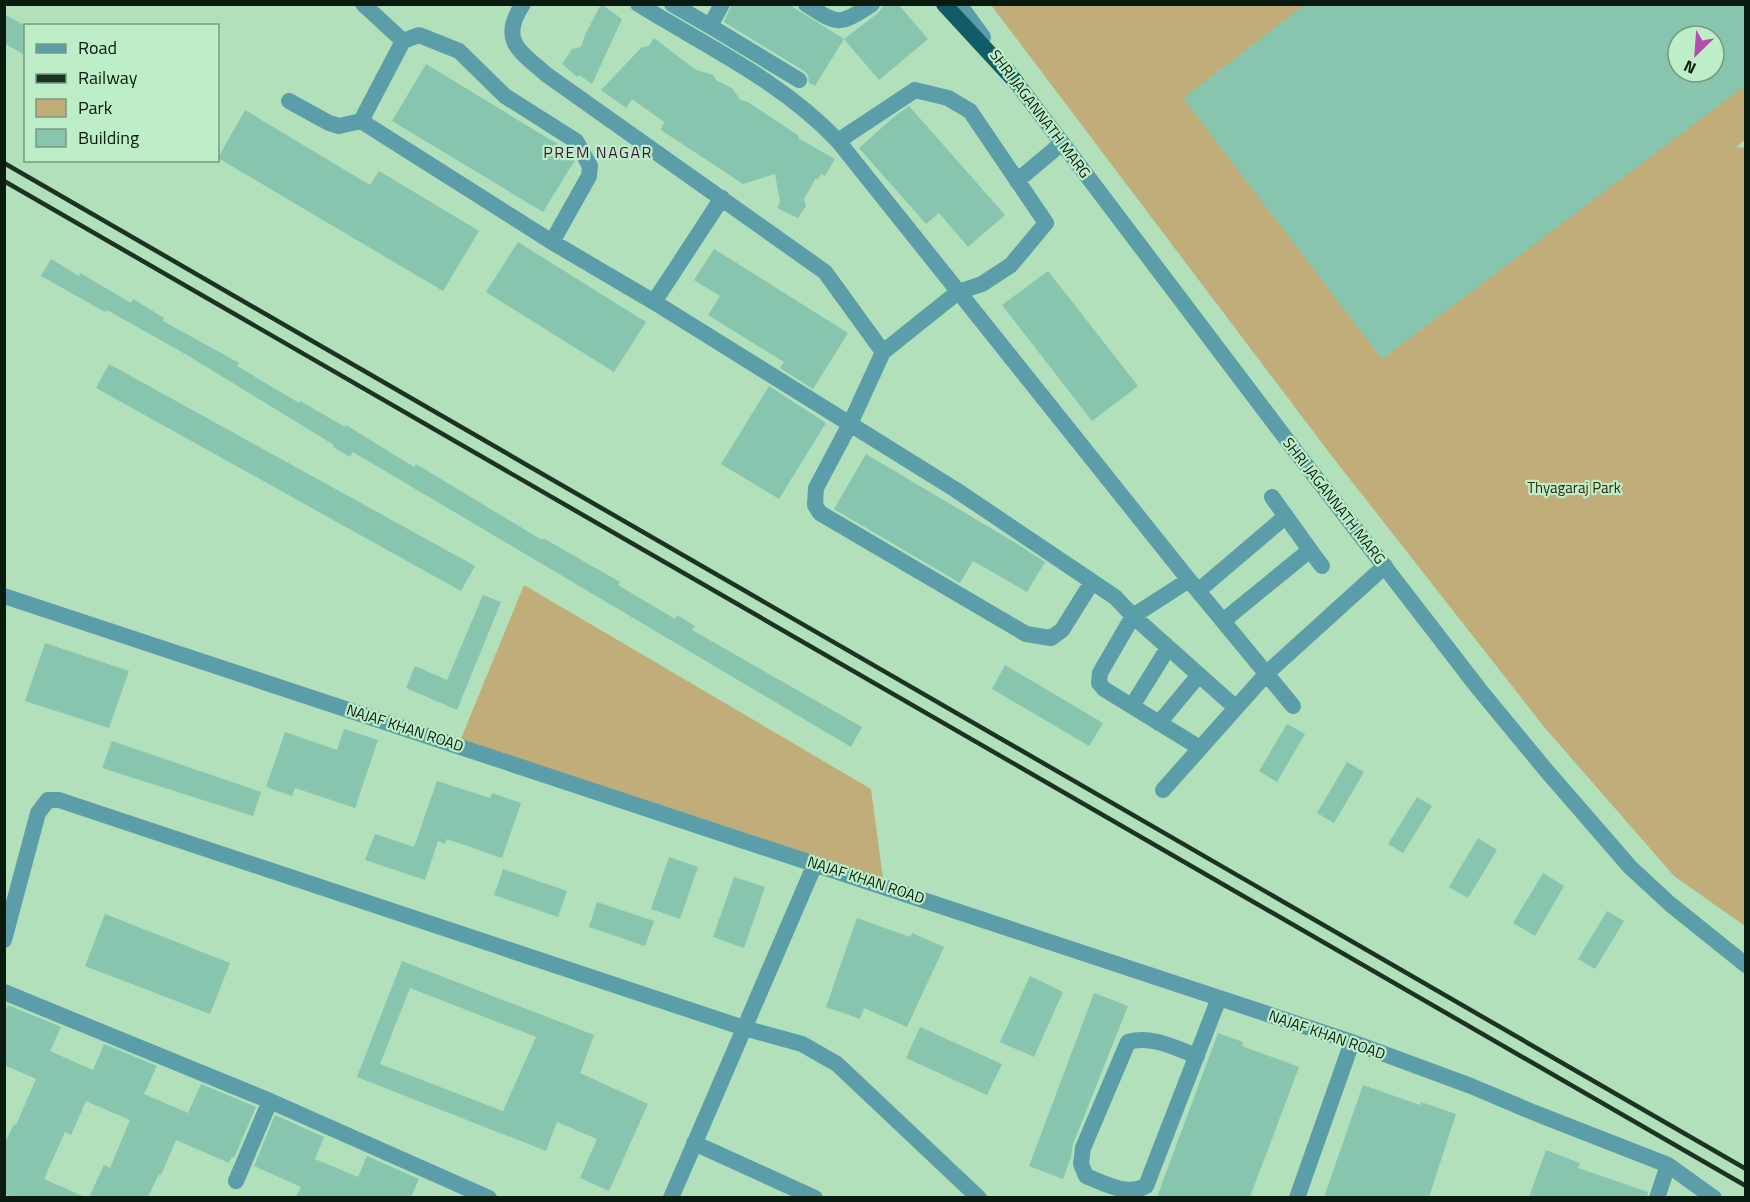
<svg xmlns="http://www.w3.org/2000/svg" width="1750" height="1202" font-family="'Titillium Web',sans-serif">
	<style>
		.green { fill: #c0ad79; fill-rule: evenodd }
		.building { fill: #87c5af; fill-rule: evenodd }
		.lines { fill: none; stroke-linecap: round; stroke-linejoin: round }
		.minor { stroke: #5b9da9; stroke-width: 16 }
		.tertiary { stroke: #5b9da9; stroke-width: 16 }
		.trunk { stroke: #105c68; stroke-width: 16 }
		.rail { stroke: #1c3222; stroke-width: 4.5 }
		.labels { text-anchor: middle; stroke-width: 4.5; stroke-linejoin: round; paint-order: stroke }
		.street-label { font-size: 15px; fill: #091b0e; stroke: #beeec8 }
		.park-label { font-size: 15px; fill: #352b0b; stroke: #beeec8 }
		.neighbourhood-label { font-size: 16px; letter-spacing: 1.5px; fill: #441140; stroke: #beeec8 }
	</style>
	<rect width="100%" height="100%" fill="#b1e0bb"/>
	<!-- green -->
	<path class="green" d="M991 5H1745V140L1736 147 1746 148 1745 926 1674 876 1545 728 1331 455ZM1678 36H1714V72H1678Z
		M524 585 871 789 884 886 458 746Z"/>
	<!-- building -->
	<path class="building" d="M601 4 622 19 592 84 579 75 577 77 562 64 572 49 581 47 585 35Z
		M732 4H788L844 39 815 86 809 83 808 75 804 71 724 22Z
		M885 4H898L928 39 879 80 844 39 878 13Z
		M1306 4H1746V85L1382 359 1183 98ZM1678 36H1714V72H1678Z
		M4 14 26 26V56L4 43Z
		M654 38 696 70 713 75 717 81 732 88 740 100 748 102 799 136 798 138 835 159 825 176 821 174 818 179 816 178 804 199 806 206 798 218 777 208 780 202 775 174 743 184 661 130 664 122 632 99 626 108 601 90 642 47 649 46Z
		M426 64 569 151 575 160 543 212 392 121Z
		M909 106 1005 215 968 247 939 213 926 224 859 148 895 116Z
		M245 110 370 185 379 171 479 231 443 291 218 158Z
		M518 242 646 322 614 372 486 292Z
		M714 249 848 333 813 389 780 368 784 362 708 315 720 296 694 280Z
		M51 259 79 276 80 273 131 303 133 299 164 318 163 321 239 363 237 366 299 403 300 401 345 427 346 425 414 467 416 464 542 540 543 538 620 582 618 585 675 619 677 615 695 626 692 630 862 727 851 747 353 452 350 457 333 447 334 445 187 355 107 310 105 312 41 276Z
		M1048 271 1138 386 1092 421 1002 305Z
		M109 364 475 566 461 591 96 388Z
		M769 386 826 423 779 499 721 464Z
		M866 454 1014 542 1045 562 1027 592 973 561 960 583 834 509Z
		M483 595 501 602 457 710 406 688 415 666 447 680Z
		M45 643 129 671 109 728 25 701Z
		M1005 665 1103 723 1089 746 992 689Z
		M1287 724 1305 734 1277 782 1259 771Z
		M344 729 378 740 355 808 295 788 292 796 266 787 285 732 337 750Z
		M112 741 261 792 253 816 102 768Z
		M1347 762 1364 772 1334 823 1317 813Z
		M437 781 490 798 492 793 521 803 502 858 447 839 445 844 438 841 425 880 365 860 375 834 414 847Z
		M1417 797 1432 806 1403 853 1388 844Z
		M1478 838 1497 850 1468 898 1449 887Z
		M669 857 698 867 680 919 651 909Z
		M503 869 567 891 558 917 494 895Z
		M1543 873 1564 886 1535 936 1513 923Z
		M734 877 765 887 744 948 713 937Z
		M597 902 654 921 645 946 589 927Z
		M1607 911 1624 921 1595 969 1578 959Z
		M105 914 230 963 210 1014 85 966Z
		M857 918 910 937 912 933 944 947 907 1027 864 1008 860 1019 826 1007Z
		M402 961 594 1035 580 1073 648 1104 609 1191 580 1178 597 1139 557 1122 546 1151 357 1077ZM410 988 536 1037 503 1111 380 1064Z
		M1030 976 1063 992 1034 1057 1000 1042Z
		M1094 993 1128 1006 1073 1144 1071 1157 1063 1179 1029 1166Z
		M8 1005 61 1027 50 1051 93 1070 104 1044 157 1066 144 1094 188 1113 201 1084 256 1107 234 1158 232 1157 229 1163 176 1140 161 1175 159 1174 148 1197H89L104 1165 110 1168 130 1120 86 1101 71 1135 65 1132 44 1179 85 1197H12L4 1194V1145L14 1124 16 1125 36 1079 4 1065V1012Z
		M920 1027 1002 1064 987 1095 906 1058Z
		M1218 1033 1243 1042 1242 1046 1299 1067 1250 1197H1157Z
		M1363 1085 1420 1105 1421 1102 1456 1114 1429 1197H1324Z
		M275 1115 324 1137 315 1159 358 1177 367 1156 419 1179 411 1197H296L301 1187 254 1166Z
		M1546 1150 1580 1163 1578 1168 1648 1192 1647 1197H1529Z"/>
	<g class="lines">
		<!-- minor -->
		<path class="minor" d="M363 4 403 41
			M523 4C498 41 521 52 547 75L825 272 883 352
			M638 4C706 46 783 82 838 141L1189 580 1293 706
			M672 4 710 26 722 4
			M806 4C838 25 839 26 872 4
			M710 26 799 80
			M289 101 329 123 339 126 361 121 552 242 654 302 956 490 1115 597 1133 616 1189 580
			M361 121 403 41 419 35 459 51 505 96 576 141 590 166 589 176 552 242
			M838 141 915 90 948 98 970 111 1046 223 1011 265 982 284 958 292 883 352 850 424 816 488 815 505 820 513 1026 634 1051 638 1062 630 1092 582
			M1017 181 1062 143
			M654 302 722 198
			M1310 550 1322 566
			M1198 591 1286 516
			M4 596 1352 1042 1471 1086 1535 1113 1668 1165 1714 1198
			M1223 621 1310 550 1272 497
			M1132 706 1168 648
			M1159 723 1199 675
			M1200 748 1104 689 1099 683 1100 673 1133 616 1235 707
			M1163 790 1267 673 1385 566
			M4 940 38 813 48 800H59L744 1028 802 1044 837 1064 979 1198
			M4 992 270 1101 489 1198
			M1197 1056C1175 1048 1151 1035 1128 1042L1083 1148 1081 1164 1086 1176C1106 1184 1126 1196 1146 1186L1219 998
			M694 1143 815 1198
			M236 1181 270 1101
			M671 1198 815 864
			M1297 1198 1352 1042
			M1657 1198 1668 1165"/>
		<!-- tertiary -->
		<path class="tertiary" d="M959 4 983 37
			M1007 70 1293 448 1479 689 1545 769 1630 867 1670 904 1746 965"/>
		<!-- trunk -->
		<path class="trunk" d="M944 4 1016 82"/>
		<!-- rail -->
		<path class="rail" d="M4 163 1746 1169
			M4 181 1746 1186"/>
	</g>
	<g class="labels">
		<!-- street labels -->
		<g class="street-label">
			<text transform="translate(1040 114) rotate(53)" y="5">SHRI JAGANNATH MARG</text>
			<text transform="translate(1334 501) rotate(52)" y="5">SHRI JAGANNATH MARG</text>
			<text transform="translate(405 728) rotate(18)" y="5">NAJAF KHAN ROAD</text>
			<text transform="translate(866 880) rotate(18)" y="5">NAJAF KHAN ROAD</text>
			<text transform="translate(1327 1035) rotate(19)" y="5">NAJAF KHAN ROAD</text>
		</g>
		<!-- park labels -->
		<g class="park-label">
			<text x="1574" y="493">Thyagaraj Park</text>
		</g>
		<!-- neighbourhood labels -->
		<g class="neighbourhood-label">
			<text x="598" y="158">PREM NAGAR</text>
		</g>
	</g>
	<!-- border -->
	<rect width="1750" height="1202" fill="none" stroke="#091b0e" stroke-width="12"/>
	<!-- legend -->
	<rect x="24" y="24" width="195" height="138" fill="#beeec8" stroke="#769a7e" stroke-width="1.5"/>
	<rect x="36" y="44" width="30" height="9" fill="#5b9da9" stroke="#769a7e" stroke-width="1.5"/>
	<text x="78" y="54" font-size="18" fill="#091b0e">Road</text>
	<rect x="36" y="74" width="30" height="9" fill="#1c3222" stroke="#769a7e" stroke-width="1.5"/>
	<text x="78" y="84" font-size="18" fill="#091b0e">Railway</text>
	<rect x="36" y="99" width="30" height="18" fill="#c0ad79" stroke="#769a7e" stroke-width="1.5"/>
	<text x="78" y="114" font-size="18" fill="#091b0e">Park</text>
	<rect x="36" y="129" width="30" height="18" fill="#87c5af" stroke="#769a7e" stroke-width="1.5"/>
	<text x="78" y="144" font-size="18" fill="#091b0e">Building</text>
	<!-- north arrow -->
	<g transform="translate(1696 54) rotate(205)"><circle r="28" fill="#beeec8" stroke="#769a7e" stroke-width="1.5"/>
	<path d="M0-4.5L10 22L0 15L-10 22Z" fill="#b64cae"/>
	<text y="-9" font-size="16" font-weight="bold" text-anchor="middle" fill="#091b0e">N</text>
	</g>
</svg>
